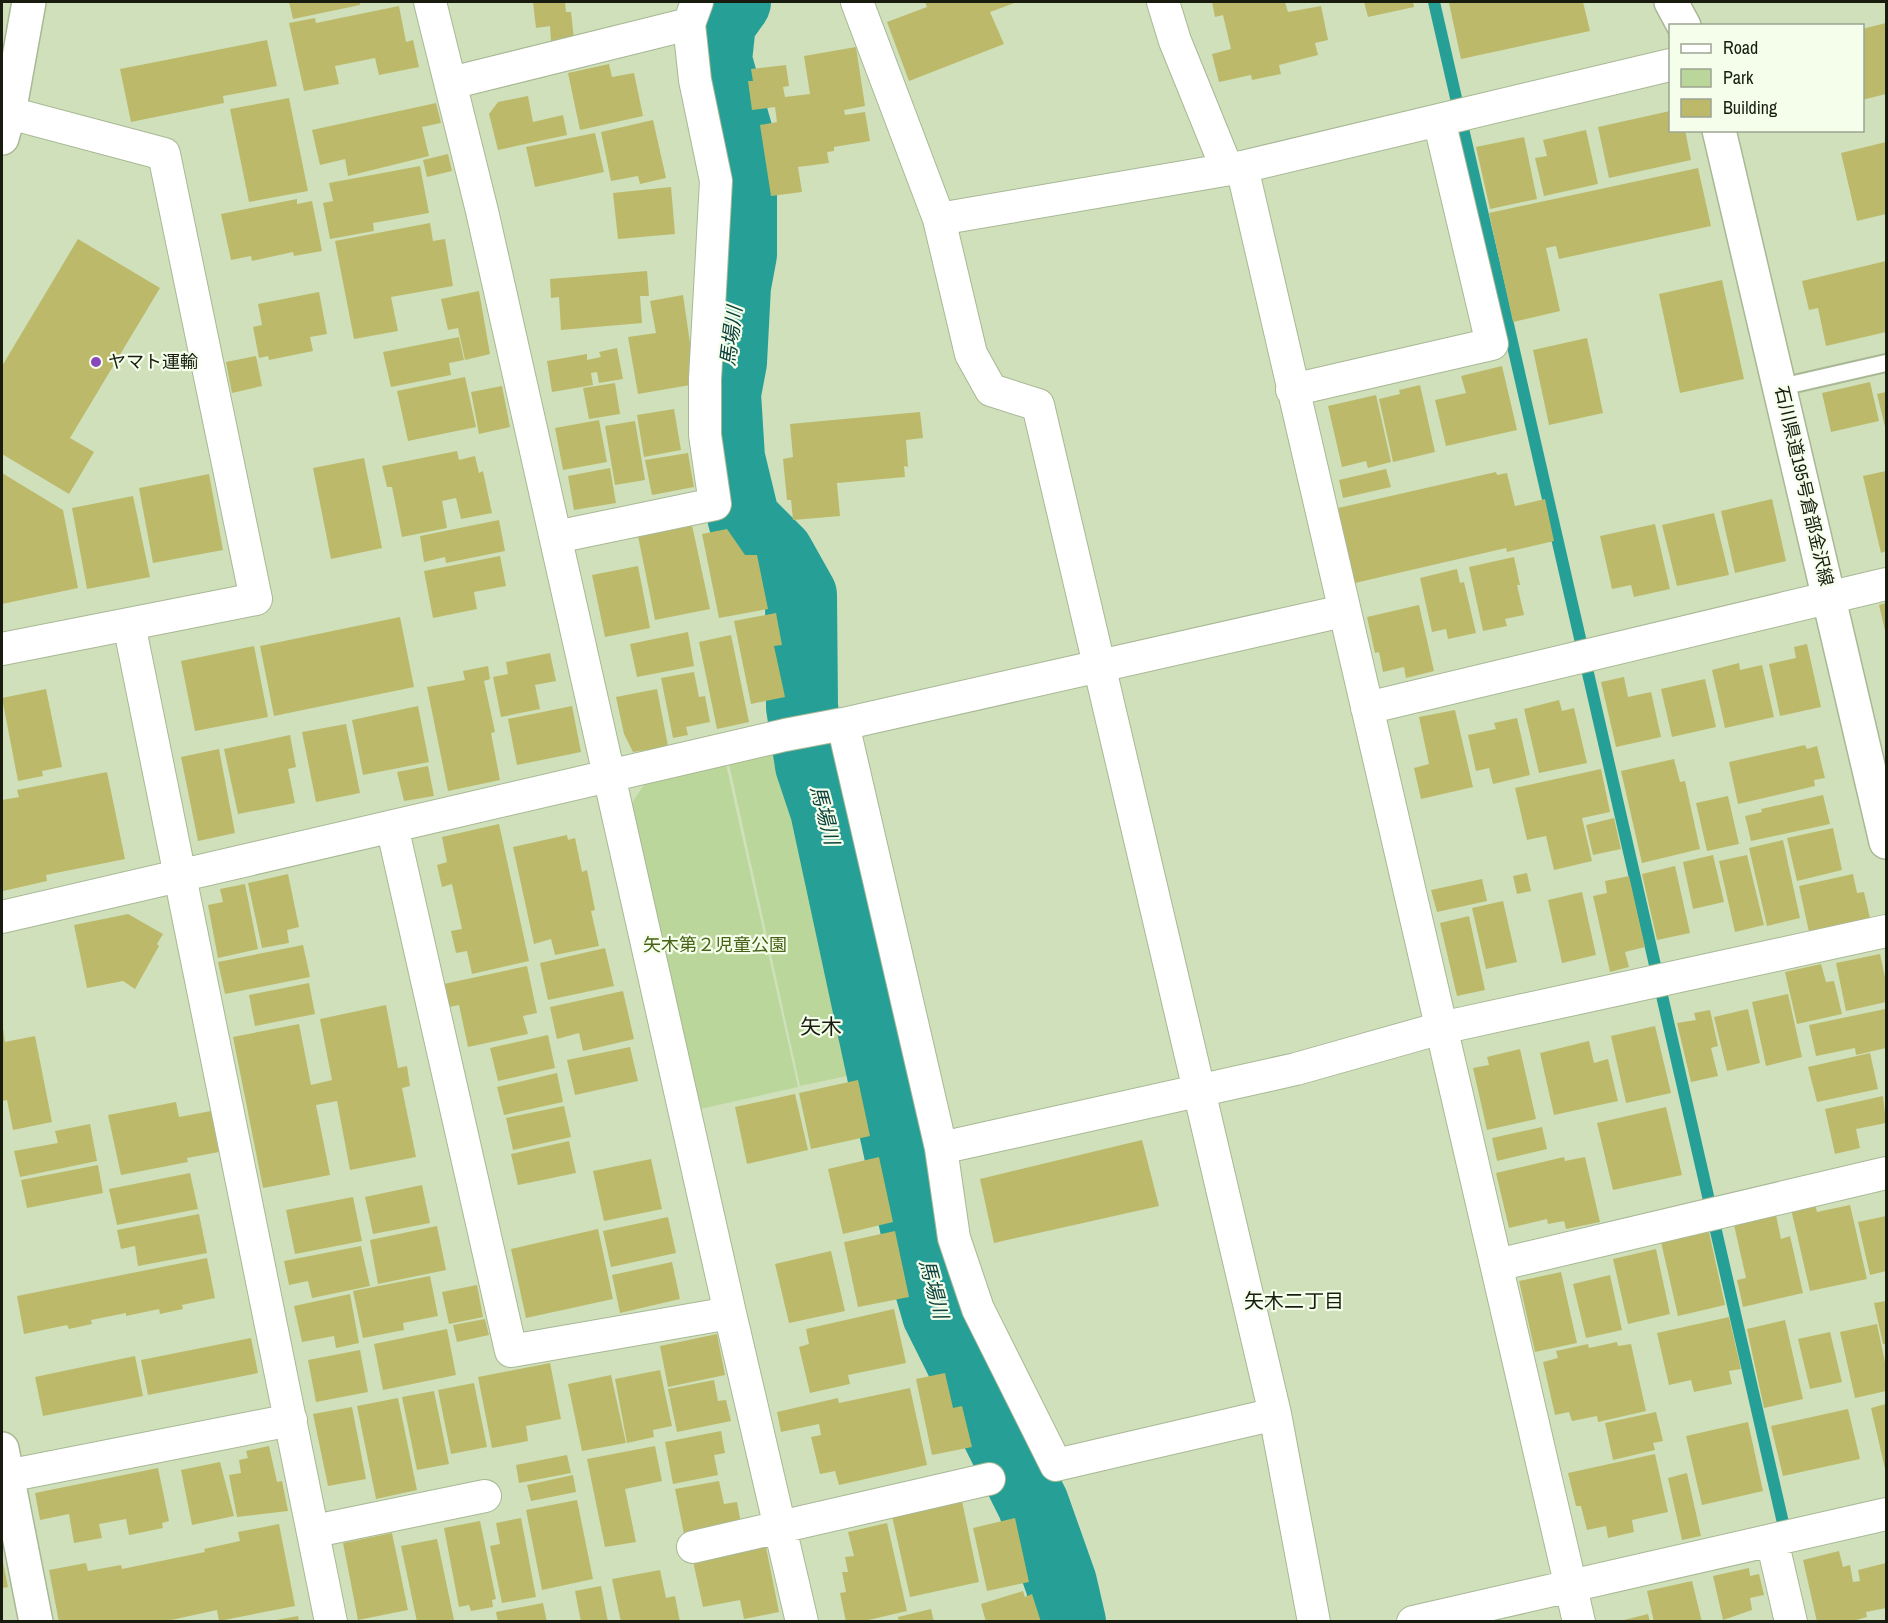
<svg xmlns="http://www.w3.org/2000/svg" width="1888" height="1623" font-family="'Archivo Narrow','Noto Sans JP',sans-serif">
	<style>
		.green { fill: #bbd69a }
		.lines { fill: none; stroke-linecap: round; stroke-linejoin: round }
		.stream { stroke: #269f96; stroke-width: 12 }
		.river { stroke: #269f96; stroke-width: 72 }
		.building { fill: #bcba6a }
		.lane-casing { stroke: #a8b894; stroke-width: 20 }
		.street-casing { stroke: #a8b894; stroke-width: 34 }
		.secondary-casing { stroke: #a8b894; stroke-width: 36 }
		.lane { stroke: #fff; stroke-width: 16 }
		.street { stroke: #fff; stroke-width: 32 }
		.secondary { stroke: #fff; stroke-width: 33 }
		.poi-dot { fill: #8947bc; stroke: #f5feeb; stroke-width: 2 }
		.labels { text-anchor: middle; stroke-width: 4.5; stroke-linejoin: round; paint-order: stroke }
		.poi-label { font-size: 18px; fill: #171c0f; stroke: #f5feeb; text-anchor: start }
		.street-label { font-size: 18px; fill: #171c0f; stroke: #f5feeb }
		.park-label { font-size: 18px; fill: #476216; stroke: #f5feeb }
		.water-label { font-size: 20px; font-style: italic; fill: #0d413d; stroke: #f5feeb }
		.neighbourhood-label { font-size: 20px; fill: #171c0f; stroke: #f5feeb }
		.quarter-label { font-size: 21px; fill: #171c0f; stroke: #f5feeb }
	</style>
	<rect width="100%" height="100%" fill="#cfe0bb"/>
	<!-- green -->
	<path class="green" d="M786 752 807 825 861 1073 800 1086 729 764Z
		M726 764 798 1087 700 1109 632 803 645 783Z"/>
	<g class="lines">
		<!-- stream -->
		<path class="stream" d="M1434 2 1786 1536"/>
		<!-- river -->
		<path class="river" d="M735 2 720 23 716 60 738 137 741 176V254L735 286 731 362 725 394 729 458 744 520 778 554 801 595 802 707 811 765 826 810 925 1269 938 1314 1033 1504 1061 1583 1070 1622"/>
	</g>
	<!-- building -->
	<path class="building" d="M289 2H360V5L293 19Z
		M533 2H565L566 12H571L574 39 551 41 550 26 536 28Z
		M925 2H1017L990 12 1004 44 909 81 887 22 927 7Z
		M1212 2H1285L1288 12 1321 6 1328 40 1315 43 1318 55 1279 65 1281 74 1252 80 1251 75 1219 82 1212 54 1231 49 1223 15 1215 17Z
		M1364 2H1413L1414 7 1368 17Z
		M1457 2H1583L1590 31 1461 59 1449 3Z
		M399 6 406 42 413 40 419 67 379 75 375 58 335 66 339 84 304 91 289 23 315 18 316 23Z
		M1886 23V94L1862 100V29Z
		M267 40 277 86 223 96 224 103 131 122 120 69Z
		M856 47 865 106 844 110 845 115 865 112 870 141 834 147V151L827 152 829 163 798 167 802 192 771 196 760 125 777 122 775 107 752 110 748 81H753L751 69 786 65 789 86 783 87 785 97 810 94 804 56Z
		M609 64 612 77 634 73 643 116 580 130 568 73Z
		M528 96 533 122 563 115 567 135 498 150 489 114 498 102Z
		M289 98 308 191 249 202 230 109Z
		M436 103 441 123 422 127 429 156 348 176 345 159 320 165 312 130Z
		M1670 111V130H1685L1691 160 1609 178 1598 127Z
		M653 120 666 178 640 184 638 176 611 181 601 132Z
		M1586 130 1598 184 1544 196 1535 158 1547 156 1543 140Z
		M595 133 604 172 535 187 526 147Z
		M1524 137 1537 199 1490 209 1476 147Z
		M1886 142V214L1857 221 1841 153Z
		M448 154 452 171 427 177 423 160Z
		M420 166 429 213 373 223 374 231 330 239 323 203 333 201 329 183Z
		M1698 168 1711 226 1559 259 1556 246 1546 248 1560 311 1513 322 1489 213Z
		M671 187 675 234 618 239 613 193Z
		M297 199V204L312 201 322 251 294 256 293 252 252 261 251 256 231 260 221 214Z
		M430 223 433 241 445 239 453 286 391 297 398 331 354 339 335 241Z
		M78 239 160 288 70 438 94 452 69 494 2 454V366Z
		M1886 261V332L1826 346 1818 308 1809 310 1802 281Z
		M647 271 649 296H640L642 323 561 330 559 297 551 298 550 279Z
		M1722 280 1744 379 1680 393 1659 294Z
		M479 291 490 354 465 360 458 328 448 330 441 299Z
		M319 292 327 334 310 337 313 351 269 360 268 356 259 358 253 327 262 325 258 304Z
		M683 295 696 384 638 394 628 337 656 333 650 301Z
		M459 337 464 360 449 363 451 375 391 387 383 352Z
		M1587 338 1603 413 1549 425 1533 350Z
		M617 348 623 379 599 383 597 372 591 373 593 385 552 392 547 361 587 354V360L601 357 599 352Z
		M256 356 262 386 232 393 226 362Z
		M1502 366 1517 430 1446 446 1435 400 1466 393 1461 376Z
		M465 377 476 427 408 441 397 391Z
		M1870 382 1879 421 1831 432 1822 393Z
		M615 383 620 414 589 419 583 388Z
		M1420 385 1435 452 1393 462 1379 399 1400 394 1399 390Z
		M502 386 510 427 479 434 471 392Z
		M1886 392V431L1877 394Z
		M1376 395 1391 462 1368 468 1366 461 1342 467 1328 406Z
		M674 409 681 450 644 457 637 415Z
		M920 412 923 438 906 440 908 467 904 466 905 477 837 483 840 516 793 520 791 500H787L783 459 793 457 790 424Z
		M599 420 607 462 563 470 555 428Z
		M635 421 645 480 615 485 605 426Z
		M457 451 459 460 475 456 479 473 483 471 492 513 461 519 456 498 442 501 447 528 402 537 392 487H387L382 466Z
		M688 453 694 487 652 495 645 460Z
		M364 458 382 548 331 559 313 468Z
		M610 468 616 503 574 510 568 476Z
		M1386 469 1391 487 1343 498 1339 480Z
		M1886 471V551L1881 553 1863 476Z
		M1496 472 1497 475 1507 473 1515 506 1545 499 1554 541 1507 552 1506 548 1355 583 1338 508Z
		M2 473 63 510 78 588 2 604Z
		M209 474 223 550 153 563 139 488Z
		M133 496 150 577 87 589 72 508Z
		M1772 499 1786 561 1735 573 1721 511Z
		M1714 513 1729 575 1677 586 1662 525Z
		M499 520 505 551 446 563 445 557 424 562 420 536Z
		M1655 524 1670 589 1634 597 1631 585 1612 589 1600 536Z
		M692 525 710 609 655 620 638 536Z
		M727 529 745 555H757L768 609 719 618 702 534Z
		M500 556 506 586 474 592 477 609 433 618 424 571Z
		M1514 557 1520 585H1517L1524 615 1505 619 1507 626 1483 631 1469 567Z
		M638 566 650 628 605 637 592 575Z
		M1457 569 1460 583 1464 582 1476 633 1448 639 1446 629 1432 632 1420 578Z
		M1886 603V635L1879 605Z
		M1419 605 1434 671 1406 678 1404 667 1383 672 1379 652 1375 653 1367 617Z
		M776 613 782 645 774 646 785 697 751 704 734 621Z
		M400 617 414 687 274 716 260 646Z
		M688 632 694 666 637 677 630 644Z
		M731 635 749 722 717 729 699 642Z
		M1807 644 1821 707 1780 716 1769 664 1796 658 1794 647Z
		M254 646 268 717 195 731 181 661Z
		M550 653 556 681 535 685 540 709 501 717 493 677 508 674 506 662Z
		M1739 663 1740 670 1762 665 1774 717 1725 728 1712 670Z
		M488 666 490 679 484 681 495 732 491 733 500 780 448 791 427 687 465 680 463 671Z
		M694 672 699 697 705 696 710 722 686 727 688 735 673 738 661 678Z
		M1624 677 1628 697 1651 692 1661 737 1616 747 1601 682Z
		M1705 679 1716 727 1672 737 1661 689Z
		M46 689 62 767 42 771 43 776 18 781 2 698Z
		M657 689 669 751 648 755 647 750 633 752 624 734 616 697Z
		M1559 700 1562 711 1574 708 1587 763 1539 773 1524 709Z
		M418 706 429 762 363 775 352 720Z
		M572 706 581 752 517 765 508 719Z
		M1455 710 1473 787 1421 799 1414 768 1429 764 1419 717Z
		M1517 718 1530 775 1493 784 1489 768 1476 771 1468 735 1496 729 1494 723Z
		M346 724 360 793 316 802 302 732Z
		M290 735 296 767 288 769 295 803 238 814 224 749Z
		M1805 745 1807 749 1817 746 1825 778 1814 780 1815 786 1738 804 1729 762Z
		M219 749 235 833 198 841 181 757Z
		M1674 759 1680 782 1685 781 1700 849 1642 863 1621 771Z
		M428 766 434 796 404 801 397 772Z
		M1601 769 1610 812 1582 818 1592 861 1554 870 1546 836 1527 840 1515 788Z
		M107 772 125 859 46 875 47 881 3 891 2 800 19 797 17 790Z
		M1823 795 1830 824 1751 841 1745 816 1762 812 1761 809Z
		M1728 796 1739 844 1707 851 1696 803Z
		M1614 818 1621 849 1593 855 1586 825Z
		M499 824 529 961 472 974 467 951 456 953 451 931 462 929 452 884 442 887 437 865 447 862 442 837Z
		M1833 828 1842 870 1797 881 1787 838Z
		M567 835 568 840 575 838 582 872 587 870 595 910 591 911 599 946 555 955 551 939 534 944 513 847Z
		M1783 840 1800 918 1767 926 1749 848Z
		M1713 855 1724 902 1693 909 1683 862Z
		M1747 855 1764 925 1735 932 1719 861Z
		M1675 866 1690 933 1657 940 1642 874Z
		M1527 873 1531 891 1517 894 1513 876Z
		M288 874 299 927 287 930 289 943 262 948 248 883Z
		M1853 874 1857 893 1864 892 1870 918 1809 932 1799 886Z
		M1629 876 1645 947 1625 952 1629 967 1610 972 1593 896 1607 893 1605 881Z
		M1482 879 1487 901 1437 912 1431 890Z
		M245 884 258 949 218 958 208 905 223 902 220 889Z
		M1582 892 1596 955 1562 963 1548 900Z
		M1503 901 1517 962 1486 969 1472 908Z
		M128 914 163 934 157 944 159 946 135 989 123 981 87 988 74 925Z
		M1469 916 1485 990 1457 996 1440 923Z
		M303 945 310 977 225 994 218 962Z
		M605 948 614 986 548 1000 540 963Z
		M1880 954 1886 982V1002L1846 1011 1836 963Z
		M1821 964 1826 982 1834 981 1842 1014 1797 1024 1785 972Z
		M527 966 537 1013 523 1016 528 1034 468 1047 459 1005 449 1007 444 984Z
		M309 983 315 1014 255 1026 249 995Z
		M623 991 634 1039 583 1051 579 1033 557 1039 550 1007Z
		M1788 994 1802 1057 1766 1066 1752 1002Z
		M386 1005 398 1068 407 1066 410 1086 402 1088 416 1157 350 1170 337 1101 316 1105 330 1175 263 1188 233 1037 299 1024 311 1085 332 1080 320 1019Z
		M1748 1009 1760 1063 1727 1071 1714 1017Z
		M1885 1009 1886 1048 1856 1055 1855 1048 1816 1056 1809 1025Z
		M1710 1010 1718 1046 1711 1048 1718 1076 1691 1082 1677 1023 1696 1020 1694 1013Z
		M1655 1026 1671 1093 1626 1103 1611 1036Z
		M3 1028 5 1042 35 1036 52 1122 13 1130 7 1100 2 1101Z
		M548 1035 555 1068 498 1081 490 1048Z
		M1589 1041 1594 1063 1608 1059 1618 1101 1554 1115 1540 1053Z
		M630 1047 638 1081 575 1095 567 1060Z
		M1520 1049 1536 1119 1487 1130 1473 1068 1489 1065 1487 1057Z
		M1870 1053 1878 1089 1817 1102 1808 1067Z
		M557 1073 563 1102 504 1115 497 1087Z
		M858 1080 870 1136 811 1149 799 1093Z
		M795 1094 808 1150 747 1164 735 1107Z
		M1883 1096 1886 1123 1856 1129 1860 1148 1835 1154 1825 1109Z
		M176 1102 179 1117 211 1111 219 1152 187 1158 188 1162 121 1175 108 1115Z
		M564 1106 571 1137 513 1150 506 1118Z
		M1666 1107 1682 1175 1613 1190 1597 1123Z
		M90 1124 97 1161 20 1177 14 1151 58 1143 55 1131Z
		M1542 1127 1547 1149 1497 1161 1492 1138Z
		M1142 1140 1159 1206 994 1243 980 1179Z
		M569 1141 576 1173 518 1185 511 1154Z
		M879 1157 893 1222 843 1234 828 1169Z
		M1564 1157 1565 1161 1585 1157 1600 1222 1566 1229 1564 1221 1548 1224 1547 1219 1509 1228 1496 1173Z
		M651 1159 662 1209 604 1221 593 1171Z
		M98 1165 103 1193 27 1208 21 1180Z
		M190 1173 198 1209 117 1225 109 1189Z
		M422 1185 430 1223 373 1234 365 1197Z
		M353 1197 362 1241 295 1254 286 1210Z
		M1815 1204 1817 1212 1850 1205 1867 1279 1810 1291 1791 1209Z
		M199 1214 207 1253 138 1266 135 1246 121 1249 117 1230Z
		M1776 1215 1781 1239 1790 1236 1803 1293 1743 1307 1737 1280 1746 1278 1734 1225Z
		M1886 1216V1271L1870 1275 1858 1222Z
		M668 1217 676 1253 611 1267 603 1231Z
		M437 1226 446 1270 378 1284 370 1240Z
		M598 1229 613 1299 526 1318 511 1249Z
		M895 1231 909 1297 858 1307 844 1242Z
		M1709 1232 1725 1305 1678 1316 1661 1242Z
		M361 1246 370 1286 312 1298 308 1281 289 1285 284 1261Z
		M1656 1249 1670 1314 1628 1324 1613 1259Z
		M831 1251 845 1311 789 1323 775 1264Z
		M207 1258 215 1298 182 1305 183 1309 160 1314 159 1309 126 1316V1313L91 1320 92 1324 69 1329 67 1325 24 1334 17 1296Z
		M672 1262 680 1299 620 1313 612 1275Z
		M1561 1272 1577 1343 1535 1352 1519 1281Z
		M1610 1275 1622 1330 1586 1338 1573 1284Z
		M430 1276 438 1316 403 1323 404 1330 363 1338 353 1291Z
		M477 1285 483 1317 449 1324 442 1292Z
		M350 1294 359 1343 336 1348 334 1336 302 1342 294 1306Z
		M1886 1301V1344H1883L1874 1303Z
		M894 1309 906 1363 848 1375 850 1384 810 1393 799 1347 809 1344 806 1329Z
		M1729 1317 1741 1369 1729 1371 1732 1384 1694 1392 1691 1380 1669 1385 1657 1333Z
		M485 1319 489 1335 457 1342 453 1325Z
		M1785 1320 1803 1399 1764 1408 1747 1329Z
		M1877 1324 1886 1367V1391L1855 1398 1840 1332Z
		M447 1329 456 1375 383 1390 374 1344Z
		M1830 1332 1842 1382 1810 1389 1798 1339Z
		M717 1334 725 1375 668 1387 660 1346Z
		M251 1338 258 1373 148 1395 141 1360Z
		M1617 1342 1618 1346 1631 1344 1646 1411 1598 1422 1597 1416 1572 1421 1569 1412 1555 1415 1543 1362 1558 1358 1556 1351 1588 1344 1589 1348Z
		M360 1350 368 1392 316 1402 308 1360Z
		M135 1356 143 1396 43 1416 35 1377Z
		M550 1363 561 1419 526 1426 528 1441 492 1448 478 1377Z
		M660 1370 672 1426 653 1430 654 1437 627 1443 615 1379Z
		M945 1373 953 1408 962 1406 972 1447 932 1455 916 1379Z
		M611 1375 626 1443 582 1451 568 1384Z
		M714 1380 718 1401 726 1400 731 1421 677 1432 668 1389Z
		M474 1383 487 1447 451 1454 438 1390Z
		M910 1388 927 1465 839 1485 835 1471 820 1474 811 1437 821 1435 819 1424 781 1432 777 1412 838 1398 839 1403Z
		M434 1391 449 1464 417 1470 402 1397Z
		M398 1398 417 1490 376 1499 357 1406Z
		M1886 1404V1473L1871 1408Z
		M352 1407 366 1479 328 1486 313 1414Z
		M1848 1409 1860 1459 1783 1476 1771 1426Z
		M1656 1412 1663 1441 1653 1443 1655 1450 1613 1460 1605 1423Z
		M1748 1422 1763 1491 1702 1505 1686 1436Z
		M721 1431 725 1453 714 1455 718 1475 673 1484 665 1442Z
		M269 1446 277 1482 282 1481 288 1511 237 1517 229 1475 241 1473 239 1460 248 1458 246 1451Z
		M655 1446 662 1481 625 1489 636 1542 605 1547 587 1459Z
		M1655 1454 1668 1512 1632 1520 1634 1532 1608 1538 1606 1526 1587 1530 1581 1506H1576L1568 1473Z
		M567 1455 571 1473 519 1483 516 1465Z
		M220 1462 234 1516 192 1525 181 1470Z
		M158 1468 169 1521 162 1523 163 1528 129 1535 126 1519 99 1524 102 1538 74 1543 69 1514 40 1520 35 1493Z
		M1687 1473 1701 1536 1682 1540 1668 1478Z
		M573 1475 576 1492 531 1501 527 1485Z
		M719 1481 724 1504 737 1502 741 1523 684 1534 675 1489Z
		M577 1500 593 1579 542 1590 526 1510Z
		M962 1501 979 1582 910 1597 892 1516Z
		M521 1518 536 1597 502 1603 490 1546 500 1544 496 1523Z
		M1015 1518 1029 1582 987 1591 973 1528Z
		M480 1521 496 1599 492 1600 493 1607 471 1611 469 1605 459 1607 444 1528Z
		M887 1523 907 1611 860 1622H846L840 1593 846 1592 842 1572H848L845 1557 854 1556 848 1532Z
		M279 1524 295 1606 219 1621 217 1610 162 1622H59L49 1570 86 1563 88 1571 121 1565 122 1569 205 1552 204 1549 240 1541 238 1532Z
		M392 1533 408 1610 358 1620 343 1543Z
		M437 1539 454 1620 417 1622 401 1546Z
		M766 1547 779 1612 744 1619 740 1600 703 1607 693 1561Z
		M1839 1551 1843 1567 1850 1565 1853 1582 1860 1581 1858 1570 1886 1563V1608L1866 1612 1867 1617 1849 1622H1817L1803 1560Z
		M2 1557 8 1587 2 1588Z
		M1749 1568 1750 1576 1759 1574 1764 1595 1750 1598 1752 1610 1723 1620 1713 1576Z
		M660 1570 666 1598 675 1596 680 1622H621L612 1579Z
		M1692 1581 1702 1622H1654L1647 1591Z
		M601 1586 608 1622H581L575 1591Z
		M1023 1591 1025 1597 1032 1594 1041 1622H986L981 1604Z
		M543 1603 547 1622H498L496 1612Z
		M931 1609 934 1622H899L898 1617Z
		M1648 1614 1650 1622H1621L1620 1621Z
		M298 1616 299 1622H276V1620Z"/>
	<g class="lines">
		<!-- lane casing -->
		<g class="lane-casing">
			<path id="lane" d="M1781 387 1886 363"/>
		</g>
		<!-- street casing -->
		<g class="street-casing">
			<path id="street" d="M430 2 482 211 730 1313 802 1622
				M857 2 939 219 971 354 991 390 1038 405 1275 1414 1314 1622
				M1163 2 1175 41 1227 169
				M451 83 689 24
				M2 111 164 154 256 599 129 624 331 1622
				M1242 167 1579 1622
				M939 219 1242 167 1670 65
				M1292 390 1492 344 1439 120
				M556 537 715 504 705 435V379L716 181 695 80 689 24 697 2
				M2 649 129 624
				M1367 708 1886 584
				M843 724 941 1148 954 1238 978 1309 1056 1465 1275 1414
				M392 826 511 1351 730 1313
				M2 917 785 735 843 724 1343 611
				M941 1148 1296 1069 1441 1028 1886 931
				M1497 1265 1886 1173
				M7 1476 291 1420
				M315 1531 485 1496
				M1772 1540 1791 1622
				M693 1547 989 1479
				M1413 1622 1886 1514"/>
		</g>
		<!-- secondary casing -->
		<g class="secondary-casing">
			<path id="secondary" d="M1671 2 1684 26
				M1719 130 1886 842
				M2 138 9 113 29 2
				M2 1449 36 1622"/>
		</g>
		<!-- lane -->
		<use href="#lane" class="lane"/>
		<!-- street -->
		<use href="#street" class="street"/>
		<!-- secondary -->
		<use href="#secondary" class="secondary"/>
	</g>
	<!-- markers -->
	<circle class="poi-dot" cx="96" cy="362" r="6"/>
	<g class="labels">
		<!-- poi labels -->
		<g class="poi-label">
			<text x="108" y="368">ヤマト運輸</text>
		</g>
		<!-- street labels -->
		<g class="street-label">
			<text transform="translate(1804 486) rotate(77)" y="6">石川県道195号倉部金沢線</text>
		</g>
		<!-- park labels -->
		<g class="park-label">
			<text x="715" y="951">矢木第２児童公園</text>
		</g>
		<!-- water labels -->
		<g class="water-label">
			<text transform="translate(731 336) rotate(-83)" y="7">馬場川</text>
			<text transform="translate(825 815) rotate(75)" y="7">馬場川</text>
			<text transform="translate(934 1289) rotate(75)" y="7">馬場川</text>
		</g>
		<!-- neighbourhood labels -->
		<g class="neighbourhood-label">
			<text x="1294" y="1308">矢木二丁目</text>
		</g>
		<!-- quarter labels -->
		<g class="quarter-label">
			<text x="821" y="1034">矢木</text>
		</g>
	</g>
	<!-- border -->
	<rect width="1888" height="1623" fill="none" stroke="#171c0f" stroke-width="6"/>
	<!-- legend -->
	<rect x="1669" y="24" width="195" height="108" fill="#f5feeb" stroke="#9ca493" stroke-width="1.5"/>
	<rect x="1681" y="44" width="30" height="9" fill="#ffffff" stroke="#9ca493" stroke-width="1.5"/>
	<text x="1723" y="54" font-size="18" fill="#171c0f">Road</text>
	<rect x="1681" y="69" width="30" height="18" fill="#bbd69a" stroke="#9ca493" stroke-width="1.5"/>
	<text x="1723" y="84" font-size="18" fill="#171c0f">Park</text>
	<rect x="1681" y="99" width="30" height="18" fill="#bcba6a" stroke="#9ca493" stroke-width="1.5"/>
	<text x="1723" y="114" font-size="18" fill="#171c0f">Building</text>
</svg>
